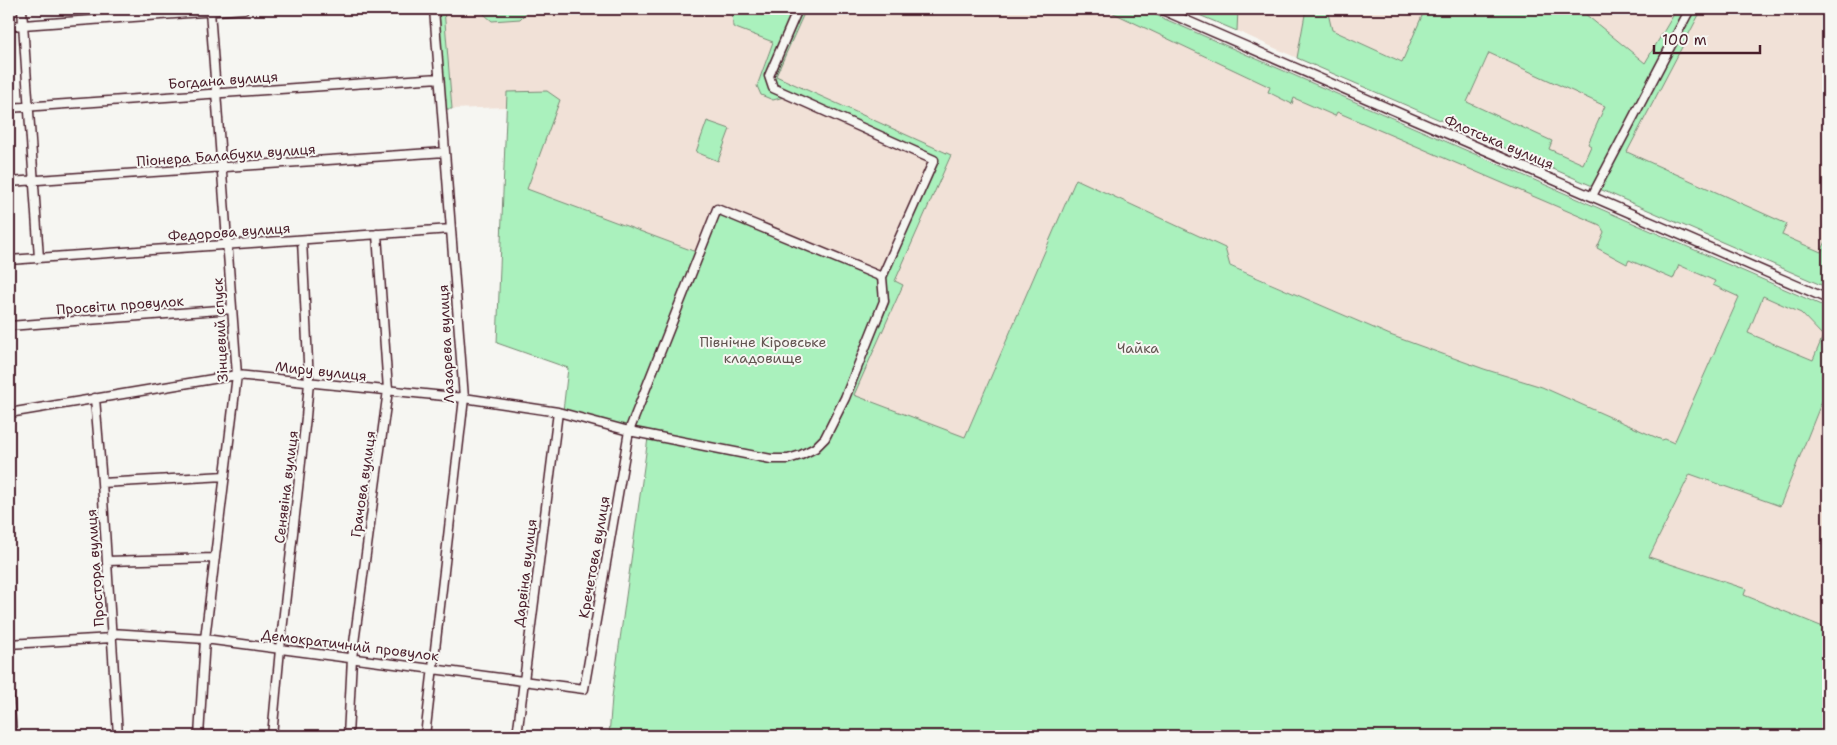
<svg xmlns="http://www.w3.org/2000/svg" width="1837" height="745" font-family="'Shantell Sans',sans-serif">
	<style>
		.built { fill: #f1e1d7 }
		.green { fill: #aaf1bd; stroke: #7a8874; fill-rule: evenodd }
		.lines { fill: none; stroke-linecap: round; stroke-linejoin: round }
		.minor-casing { stroke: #4a1f2b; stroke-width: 11 }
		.minor { stroke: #f6f6f2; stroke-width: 8 }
		.labels { text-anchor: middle; stroke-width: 4; stroke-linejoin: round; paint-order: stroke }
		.street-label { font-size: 14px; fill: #4a1f2b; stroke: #f6f6f2 }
		.park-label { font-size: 14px; fill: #625450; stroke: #f6f6f2 }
	</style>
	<rect width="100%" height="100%" fill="#f6f6f2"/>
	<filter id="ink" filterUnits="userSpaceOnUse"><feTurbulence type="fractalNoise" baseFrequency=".02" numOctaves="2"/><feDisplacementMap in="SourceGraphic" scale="10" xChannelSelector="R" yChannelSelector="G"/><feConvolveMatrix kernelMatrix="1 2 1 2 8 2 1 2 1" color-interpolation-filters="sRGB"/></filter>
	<g filter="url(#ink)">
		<!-- built -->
		<path class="built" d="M444 9H478L492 21 526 13 525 9H732L733 27 773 42 757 86 773 100 784 97 929 162 880 271 716 203 696 252 527 189 507 92 506 107 452 109Z
			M806 9H1105L1271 87 1268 93 1291 103 1294 98 1335 116 1337 111 1601 225 1627 263 1628 260 1672 279 1678 265 1715 281 1713 285 1739 297 1674 443 1665 439 1662 440 1542 387 1484 369 1390 335 1230 265 1225 248 1076 179 965 438 854 395 903 285 895 281 951 155 776 76Z
			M1238 9H1306L1297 58 1237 31Z
			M1327 9H1425L1403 62 1332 30Z
			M1579 9H1677L1645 63Z
			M1702 9H1828V237L1821 252 1782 235 1786 224 1627 152Z
			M1490 52 1605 106 1588 144 1592 146 1583 164 1549 149 1552 141 1467 102Z
			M1763 296 1801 313 1823 336 1813 360 1748 333Z
			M1828 386V629L1744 595 1746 590 1649 557 1690 474 1780 506Z"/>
		<!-- green -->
		<path class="green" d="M439 9H444L452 109H445Z
			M478 9H525L526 13 520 19 492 21Z
			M732 9H806L776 76 951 155 895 281 903 285 854 395 965 437 1076 179 1225 248 1230 266 1390 335 1484 369 1542 387 1662 440 1665 439 1674 443 1739 297 1713 285 1715 281 1679 265 1673 279 1629 260 1627 264 1597 248 1604 232 1600 225 1337 112 1335 116 1294 98 1292 104 1268 92 1270 87 1105 9H1142L1828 308V386L1780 506 1690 474 1649 557 1746 589 1744 595 1828 629V736H609L612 697 648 438 762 461 817 451 823 446 850 394 889 303 886 274 880 271 929 162 784 97 773 100 761 95 757 86 773 42 733 27ZM1763 296 1801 313 1823 336 1813 360 1748 333Z
			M1185 9H1238L1237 31Z
			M1306 9H1327L1332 30 1402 62 1425 9H1579L1645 63 1677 9H1702L1627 152 1787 224 1782 235 1821 252 1828 237V288L1297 58ZM1489 53 1605 106 1588 144 1591 146 1583 164 1549 149 1552 141 1467 102Z
			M547 91 560 100 527 189 696 252 628 427 563 411 568 368 497 343 507 92Z
			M707 121 730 129 718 161 696 152Z
			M720 214 878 280 880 303 842 397 819 442 800 453 787 456H771L633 429Z"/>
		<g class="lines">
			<!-- minor casing -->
			<g class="minor-casing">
				<path id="minor" d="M22 9 39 258
					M1160 9 1828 299
					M9 26 244 9
					M9 108 439 78
					M9 182 445 152
					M1592 196 1690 9
					M9 260 451 229
					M9 326 232 309
					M95 398 102 483 118 736
					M9 413 237 375 464 398 558 412 629 431 771 459H788L801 455 815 448 825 438 845 398 884 301 882 277 934 160 773 88 769 76 798 9
					M102 483 225 476
					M107 561 215 558
					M111 633 205 639 584 689 629 431 717 209 882 277
					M9 644 112 638
					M9 693 12 736
					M199 736 205 639 237 375 210 11
					M272 736 280 649 306 417 309 382 302 240
					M348 736 352 658 388 390 377 234
					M425 736 464 398 434 9
					M517 736 558 412"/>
			</g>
			<!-- minor -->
			<use href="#minor" class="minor"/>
		</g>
	</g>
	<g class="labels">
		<!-- street labels -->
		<g class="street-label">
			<text transform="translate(223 80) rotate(-4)" y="5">Богдана вулиця</text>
			<text transform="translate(1499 142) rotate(23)" y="5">Флотська вулиця</text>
			<text transform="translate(226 155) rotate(-4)" y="5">Піонера Балабухи вулиця</text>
			<text transform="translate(229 232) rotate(-4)" y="5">Федорова вулиця</text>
			<text transform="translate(120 305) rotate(-4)" y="5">Просвіти провулок</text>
			<text transform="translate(220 330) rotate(-93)" y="5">Зінцевий спуск</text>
			<text transform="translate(446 344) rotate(-93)" y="5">Лазарева вулиця</text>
			<text transform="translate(321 371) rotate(6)" y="5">Миру вулиця</text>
			<text transform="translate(363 484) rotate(-82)" y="5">Грачова вулиця</text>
			<text transform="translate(286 487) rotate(-83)" y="5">Сенявіна вулиця</text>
			<text transform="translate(594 557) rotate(-80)" y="5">Кречетова вулиця</text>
			<text transform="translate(95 568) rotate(-94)" y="5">Простора вулиця</text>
			<text transform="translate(525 573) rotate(-83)" y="5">Дарвіна вулиця</text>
			<text transform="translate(350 645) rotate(7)" y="5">Демократичний провулок</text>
		</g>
		<!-- park labels -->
		<g class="park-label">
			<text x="763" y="347">Північне Кіровське<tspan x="763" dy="16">кладовище</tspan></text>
			<text x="1138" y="353">Чайка</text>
		</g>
	</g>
	<!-- margin -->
	<rect width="1837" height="745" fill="none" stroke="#f6f6f2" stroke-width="30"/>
	<rect x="15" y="15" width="1807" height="715" fill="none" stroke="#4a1f2b" stroke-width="2" filter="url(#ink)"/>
	<!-- scale -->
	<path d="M1654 45v8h106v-8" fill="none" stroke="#4a1f2b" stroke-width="2.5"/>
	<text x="1662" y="45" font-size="15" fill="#4a1f2b" stroke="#f6f6f2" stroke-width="4" paint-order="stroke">100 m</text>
</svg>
